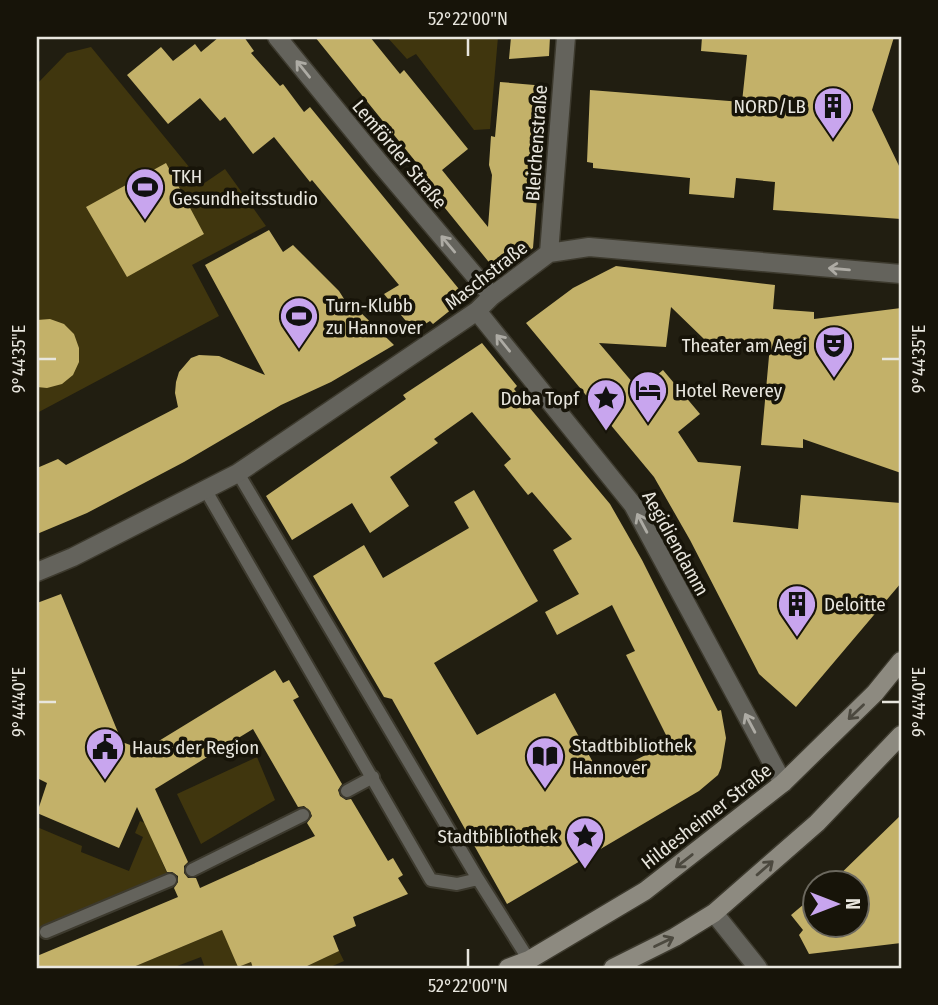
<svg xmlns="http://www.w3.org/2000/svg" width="938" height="1005" font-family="'Fira Sans Condensed',sans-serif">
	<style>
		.green { fill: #40360e }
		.building { fill: #c3b169; fill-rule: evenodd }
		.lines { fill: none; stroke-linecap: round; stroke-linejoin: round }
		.lane-casing { stroke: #3d3a2e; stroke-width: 16 }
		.street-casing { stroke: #3d3a2e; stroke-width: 21 }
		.secondary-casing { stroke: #3d3a2e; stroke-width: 21 }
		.lane { stroke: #64635c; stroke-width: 12 }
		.street { stroke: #64635c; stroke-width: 18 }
		.secondary { stroke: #8d8a80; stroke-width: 18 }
		.oneway { stroke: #adaba4 }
		.oneway2 { stroke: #4c493f }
		.ticks { fill: none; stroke: #e8e6de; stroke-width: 2.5 }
		.labels { text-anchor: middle; stroke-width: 7; stroke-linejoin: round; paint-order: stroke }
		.poi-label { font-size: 19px; fill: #e8e6de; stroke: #171409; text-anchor: start }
		.street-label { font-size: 19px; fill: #e8e6de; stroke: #171409 }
		.neatline { fill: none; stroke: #e8e6de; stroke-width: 2.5 }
		.ticks-label { font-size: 18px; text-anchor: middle; fill: #e8e6de }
	</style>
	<rect width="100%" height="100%" fill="#211e11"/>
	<!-- green -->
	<path class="green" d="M387 37H498L490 129 474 130 416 54 407 59Z
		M91 47 203 184 225 169 266 226 192 265 219 316 37 413V84L67 53Z
		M257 757 275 800 201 844 177 794Z
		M140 821 145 823 170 880 37 935V827L82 846 81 852 129 871 143 837 135 833Z
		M222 930 251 962 253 968H205L201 957 172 968H131Z
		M339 951 344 961 328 968H303Z"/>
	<!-- building -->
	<path class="building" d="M219 37H244L254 51 251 53 280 86 283 84 304 112 310 107 463 294 459 298 462 301 433 324 430 321 414 331 384 294 399 285 312 180 310 182 274 137 253 154 225 117 220 121 200 98 168 124 127 75 161 47 173 61 195 44 201 52Z
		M315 37H370L400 74 404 70 468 149 442 170 488 227 492 175 489 165 491 136 495 137 500 82 546 86 533 248 514 262 492 266 423 181 428 177Z
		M511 37H550L549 56 509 59Z
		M702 37H894L872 110 901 170V219L773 210 775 182 736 178 734 198 689 194 690 178 593 168V163L587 162 590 90 742 102 747 55 701 51Z
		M166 163 204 234 127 277 86 207Z
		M269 230 283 252 293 245 339 291 353 313 358 310 394 345 331 382 281 405 184 462 87 513 37 534V468L58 459 66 465 178 407 175 393 176 382 179 372 191 358 199 355 219 356 265 375 205 265Z
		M616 266 775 285 773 309 814 312V319L901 308V473L803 439V448L761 445 770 345 705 340 671 307 666 347 599 343 639 390 663 370 700 414 678 432 698 462 741 466 733 522 798 529 801 495 901 503V583L796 707 759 674 690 540 654 477 526 323 573 288Z
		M50 319 64 324 74 334 79 348V362L73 375 62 384 47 388 37 387V320Z
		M482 343 517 386 514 389 610 504 642 560 718 711 721 710 726 738 721 768 718 775 699 791 507 904 392 699 384 697 313 576 364 545 383 578 469 528 454 502 474 490 538 601 434 663 477 735 555 693 601 777 670 743 626 655 635 651 612 605 557 635 545 612 579 594 553 550 572 539 532 492 528 495 504 465 511 459 472 412 434 439 438 443 390 477 409 506 370 533 352 503 292 540 266 496 406 399 403 395Z
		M61 594 122 742 144 750 275 670 283 683 289 680 299 697 293 700 342 784 338 790 340 796 346 800 351 799 388 861 393 858 403 875 398 878 408 894 353 917 356 926 333 936 339 951 303 968H253L251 962 238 967 222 930 131 968H37V956L178 897 174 888 178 882V876L172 872H167L137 807 119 848 37 813 47 783 37 778V603ZM253 729 298 807 304 806 310 811 312 816 307 823 315 836 200 888 196 878H188L184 873V866L188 862 155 789Z
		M901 815V943L809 954 799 935 803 930 791 915 816 894V925H858V883H831Z"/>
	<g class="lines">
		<!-- lane casing -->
		<g class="lane-casing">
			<path id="lane" d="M238 473 478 879 529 960
				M205 489 431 880 457 884 478 879
				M347 791 373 777
				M192 870 303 815
				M46 932 170 880"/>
		</g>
		<!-- street casing -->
		<g class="street-casing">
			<path id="street" d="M277 37 378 161 492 296
				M549 253 566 37
				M477 311 633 505 783 783
				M37 572 73 557 238 473 477 311 492 296 549 253 589 247 901 274
				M714 913 758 968"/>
		</g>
		<!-- secondary casing -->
		<g class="secondary-casing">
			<path id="secondary" d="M508 968 529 960 645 891 783 783 875 693 901 661
				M613 968 675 937 714 913 817 823 901 735"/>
		</g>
		<!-- lane -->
		<use href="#lane" class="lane"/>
		<!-- street -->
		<use href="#street" class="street"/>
		<!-- secondary -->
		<use href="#secondary" class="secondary"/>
	</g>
	<!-- one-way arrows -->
	<defs><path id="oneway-shaft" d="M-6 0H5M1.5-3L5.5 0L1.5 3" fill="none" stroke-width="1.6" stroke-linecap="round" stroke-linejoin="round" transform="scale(1.75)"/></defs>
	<g class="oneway">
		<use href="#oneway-shaft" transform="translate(303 69) rotate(-129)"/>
		<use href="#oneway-shaft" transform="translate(448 244) rotate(-130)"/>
		<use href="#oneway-shaft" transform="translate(839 269) rotate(-175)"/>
		<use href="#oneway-shaft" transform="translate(503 343) rotate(-129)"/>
		<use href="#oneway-shaft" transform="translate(642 523) rotate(-118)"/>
		<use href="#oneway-shaft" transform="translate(750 723) rotate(-118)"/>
	</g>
	<g class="oneway2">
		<use href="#oneway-shaft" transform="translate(856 712) rotate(136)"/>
		<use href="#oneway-shaft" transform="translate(684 861) rotate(142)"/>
		<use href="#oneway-shaft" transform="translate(765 868) rotate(-41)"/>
		<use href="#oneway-shaft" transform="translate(664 942) rotate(-26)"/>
	</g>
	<!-- ticks -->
	<path class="ticks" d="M468 38V56M38 359H56M882 359H900M38 702H56M882 702H900M468 949V967"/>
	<!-- icons -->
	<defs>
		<g id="building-pin" transform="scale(2.0125)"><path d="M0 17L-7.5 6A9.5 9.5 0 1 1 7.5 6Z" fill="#c8a5ee" stroke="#171409"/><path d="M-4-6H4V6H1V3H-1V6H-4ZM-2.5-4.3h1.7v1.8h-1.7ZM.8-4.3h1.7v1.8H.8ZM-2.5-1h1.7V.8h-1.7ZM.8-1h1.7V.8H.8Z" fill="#111"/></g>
		<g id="stadium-pin" transform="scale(2.0125)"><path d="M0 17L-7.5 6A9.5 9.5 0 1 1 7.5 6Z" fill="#c8a5ee" stroke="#171409"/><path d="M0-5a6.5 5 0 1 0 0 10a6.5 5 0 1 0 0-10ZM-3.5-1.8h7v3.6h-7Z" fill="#111"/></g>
		<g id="theatre-pin" transform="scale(2.0125)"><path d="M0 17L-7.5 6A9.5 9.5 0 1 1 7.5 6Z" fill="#c8a5ee" stroke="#171409"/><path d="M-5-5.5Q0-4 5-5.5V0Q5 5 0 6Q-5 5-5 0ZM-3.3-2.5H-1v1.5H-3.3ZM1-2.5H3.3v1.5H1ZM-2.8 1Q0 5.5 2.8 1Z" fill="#111"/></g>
		<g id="hotel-pin" transform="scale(2.0125)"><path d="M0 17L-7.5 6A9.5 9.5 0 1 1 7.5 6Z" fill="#c8a5ee" stroke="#171409"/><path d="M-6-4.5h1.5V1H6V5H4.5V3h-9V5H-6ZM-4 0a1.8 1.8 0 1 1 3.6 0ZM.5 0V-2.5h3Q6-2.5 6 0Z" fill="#111"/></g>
		<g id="sight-pin" transform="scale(2.0125)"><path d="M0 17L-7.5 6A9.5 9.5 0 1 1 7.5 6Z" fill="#c8a5ee" stroke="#171409"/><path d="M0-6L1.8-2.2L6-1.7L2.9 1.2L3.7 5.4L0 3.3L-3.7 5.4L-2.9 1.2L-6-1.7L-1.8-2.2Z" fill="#111"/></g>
		<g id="civic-pin" transform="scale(2.0125)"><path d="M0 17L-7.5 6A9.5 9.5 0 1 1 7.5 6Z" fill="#c8a5ee" stroke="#171409"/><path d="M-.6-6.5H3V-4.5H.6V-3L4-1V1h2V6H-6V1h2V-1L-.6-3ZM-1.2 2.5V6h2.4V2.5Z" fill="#111"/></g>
		<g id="library-pin" transform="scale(2.0125)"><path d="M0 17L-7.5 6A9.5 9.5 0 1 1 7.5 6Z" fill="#c8a5ee" stroke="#171409"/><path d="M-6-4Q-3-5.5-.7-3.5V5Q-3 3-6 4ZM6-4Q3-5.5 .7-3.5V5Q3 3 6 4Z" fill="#111"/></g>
	</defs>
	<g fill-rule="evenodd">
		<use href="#building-pin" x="833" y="106"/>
		<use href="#stadium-pin" x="145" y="187"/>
		<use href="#stadium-pin" x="299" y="316"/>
		<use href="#theatre-pin" x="834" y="345"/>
		<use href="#hotel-pin" x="648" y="390"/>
		<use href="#sight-pin" x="606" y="398"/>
		<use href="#building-pin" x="797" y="604"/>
		<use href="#civic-pin" x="105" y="747"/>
		<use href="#library-pin" x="545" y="756"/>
		<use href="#sight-pin" x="585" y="836"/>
	</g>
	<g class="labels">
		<!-- poi labels -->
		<g class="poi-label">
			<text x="806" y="113" text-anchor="end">NORD/LB</text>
			<text x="172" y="183">TKH<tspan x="172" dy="22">Gesundheitsstudio</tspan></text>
			<text x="326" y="312">Turn-Klubb<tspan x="326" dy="22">zu Hannover</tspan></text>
			<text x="807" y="352" text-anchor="end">Theater am Aegi</text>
			<text x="675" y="397">Hotel Reverey</text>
			<text x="579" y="405" text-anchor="end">Doba Topf</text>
			<text x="824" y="611">Deloitte</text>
			<text x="572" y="752">Stadtbibliothek<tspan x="572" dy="22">Hannover</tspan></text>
			<text x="132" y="754">Haus der Region</text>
			<text x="558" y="843" text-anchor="end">Stadtbibliothek</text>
		</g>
		<!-- street labels -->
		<g class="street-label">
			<text transform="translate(536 143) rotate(-86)" y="7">Bleichenstraße</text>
			<text transform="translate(400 154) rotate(50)" y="7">Lemförder Straße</text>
			<text transform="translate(486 275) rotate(-38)" y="7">Maschstraße</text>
			<text transform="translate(676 543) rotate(61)" y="7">Aegidiendamm</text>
			<text transform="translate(706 816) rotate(-38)" y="7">Hildesheimer Straße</text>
		</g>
	</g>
	<!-- border -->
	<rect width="938" height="1005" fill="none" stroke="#171409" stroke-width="77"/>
	<!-- north arrow -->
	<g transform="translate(836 904) rotate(90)"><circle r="33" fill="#171409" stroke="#6b685e" stroke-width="2"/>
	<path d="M0-5L12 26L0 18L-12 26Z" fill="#c8a5ee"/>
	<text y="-10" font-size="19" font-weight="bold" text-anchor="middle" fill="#e8e6de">N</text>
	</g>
	<rect x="38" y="38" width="862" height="929" class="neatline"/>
	<g class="ticks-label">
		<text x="468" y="25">52°22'00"N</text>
		<text transform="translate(919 359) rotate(-90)" y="6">9°44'35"E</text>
		<text transform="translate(19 359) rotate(-90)" y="6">9°44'35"E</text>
		<text transform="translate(19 702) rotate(-90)" y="6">9°44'40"E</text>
		<text transform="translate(919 702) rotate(-90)" y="6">9°44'40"E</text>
		<text x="468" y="992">52°22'00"N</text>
	</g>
</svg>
